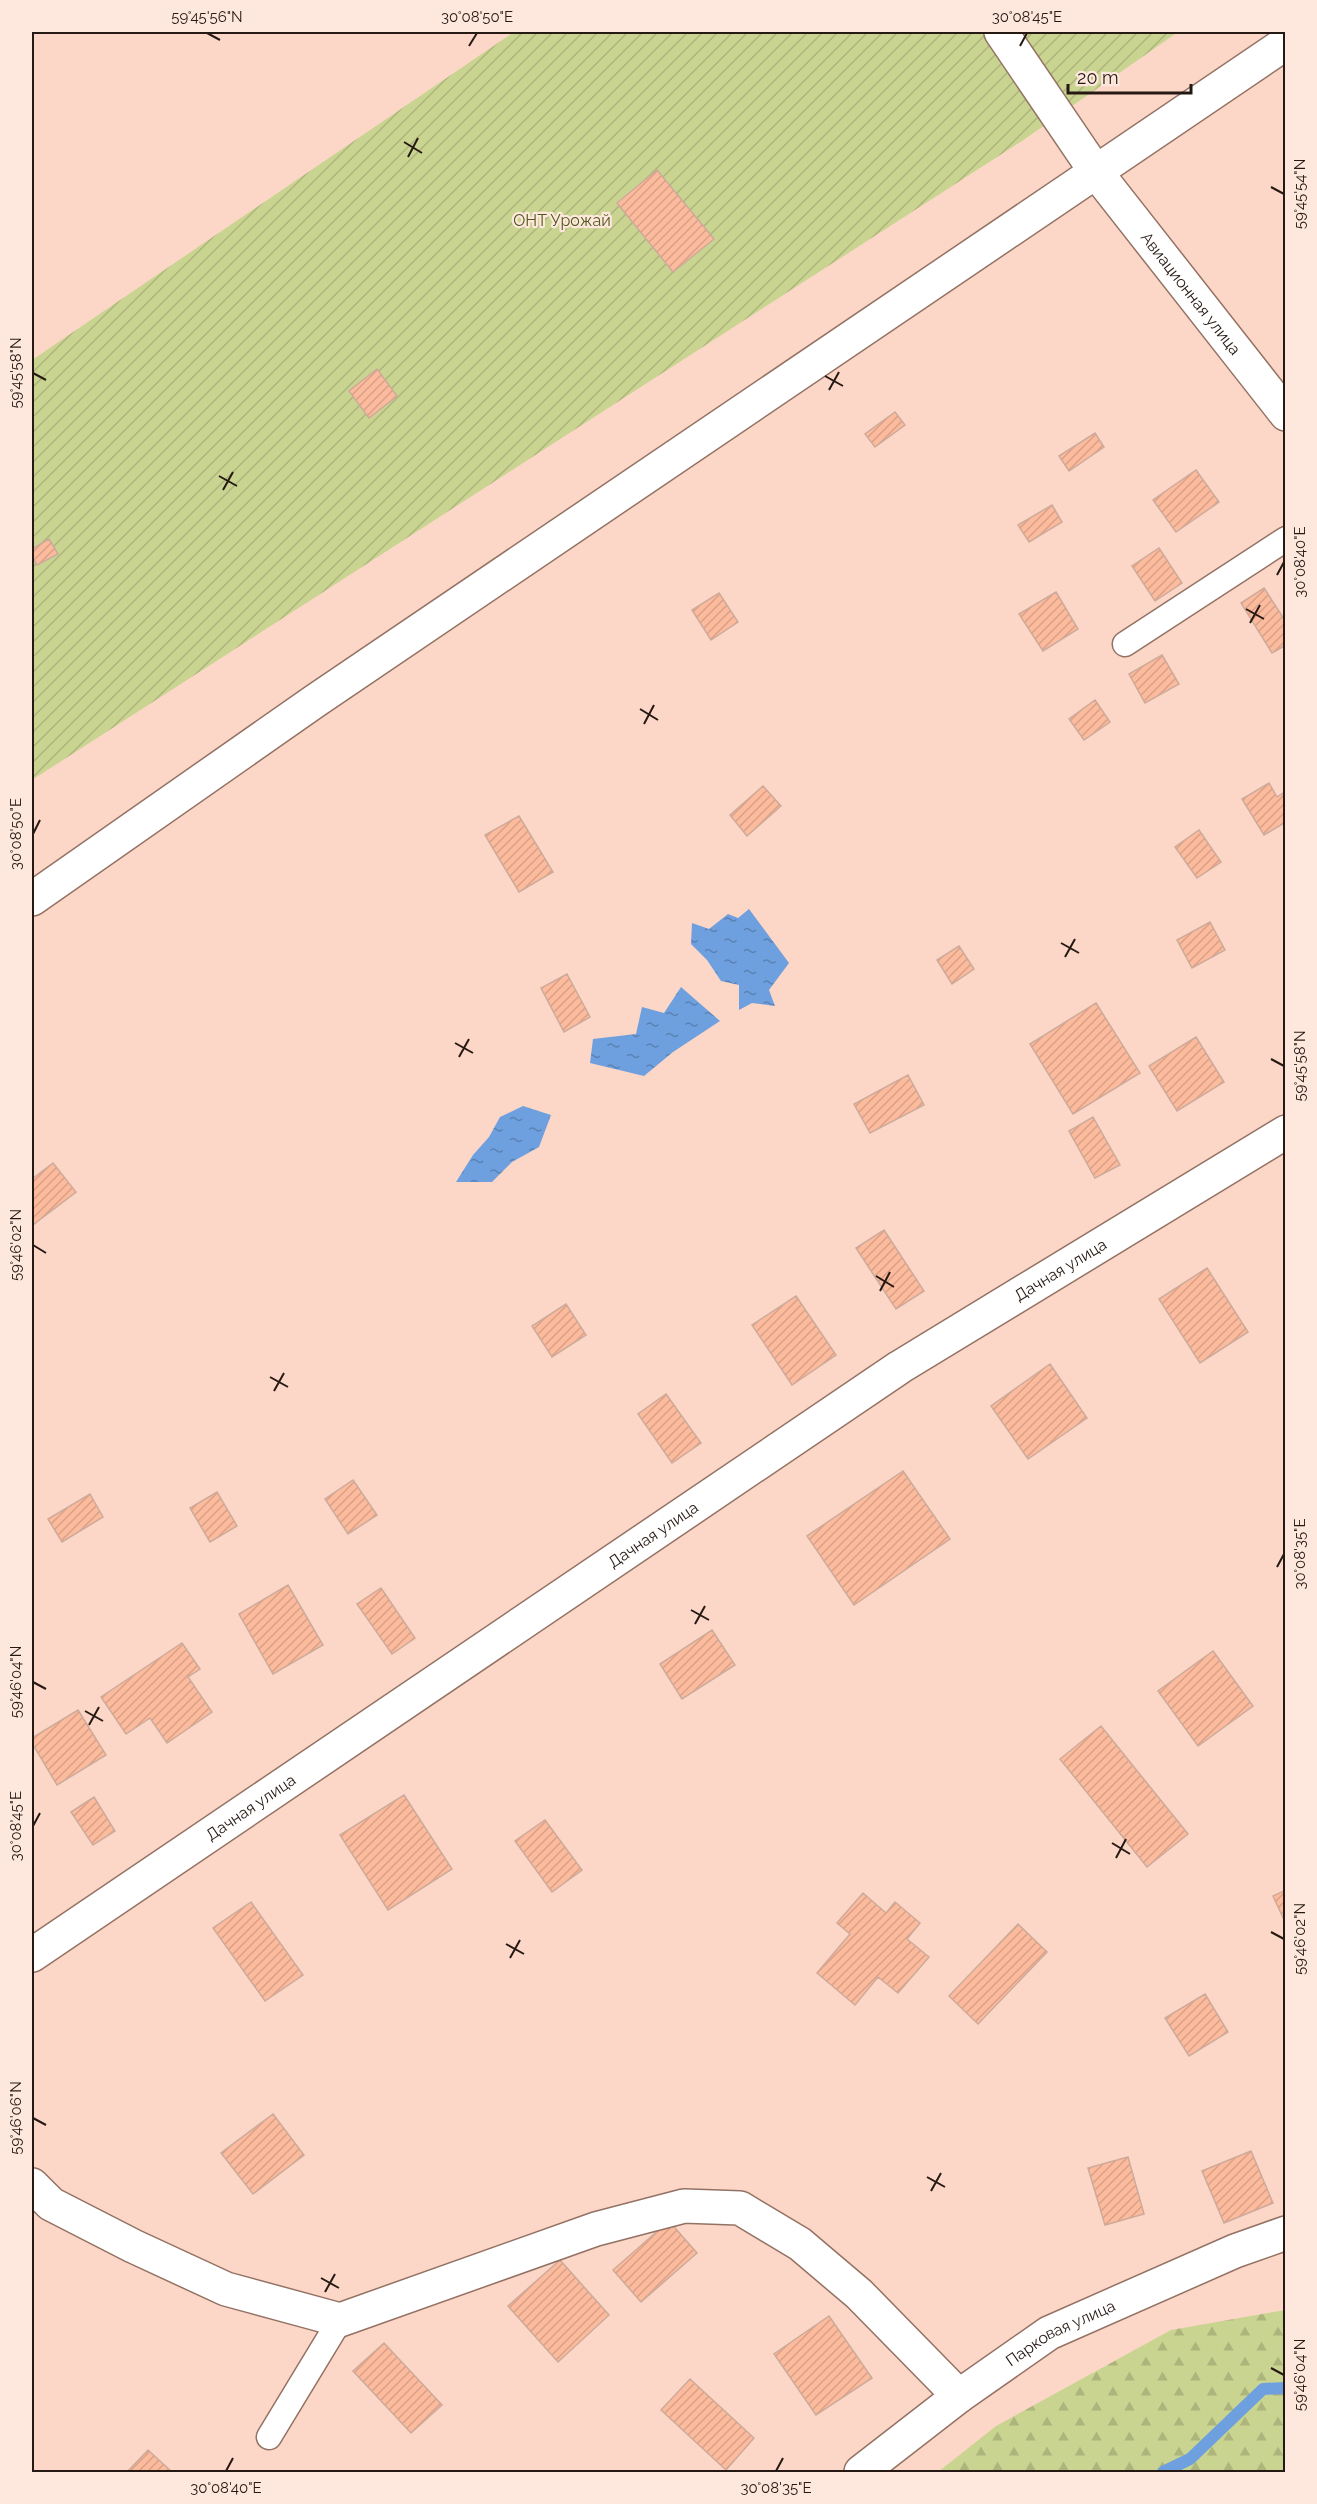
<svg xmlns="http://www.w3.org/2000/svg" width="1317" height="2504" font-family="Raleway,sans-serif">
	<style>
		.forest { fill: url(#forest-firs) }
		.garden { fill: url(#garden-furrows) }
		.water { fill: url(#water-ripples) }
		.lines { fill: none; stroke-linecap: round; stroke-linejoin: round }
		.stream { stroke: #6e9fde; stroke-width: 12 }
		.building { fill: url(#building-hatch); stroke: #cdaa9a; stroke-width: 1.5 }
		.service-casing { stroke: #937264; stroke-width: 27 }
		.minor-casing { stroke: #937264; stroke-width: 36 }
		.tertiary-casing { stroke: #937264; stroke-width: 36 }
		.service { stroke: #fff; stroke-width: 24 }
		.minor { stroke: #fff; stroke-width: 33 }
		.tertiary { stroke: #fff; stroke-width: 33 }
		.ticks { fill: none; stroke: #261913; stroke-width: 2 }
		.labels { text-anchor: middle; stroke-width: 4.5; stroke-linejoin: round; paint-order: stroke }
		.park-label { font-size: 16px; fill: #50571b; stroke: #fee8de }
		.street-label { font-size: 16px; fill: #261913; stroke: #fee8de }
		.neatline { fill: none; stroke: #261913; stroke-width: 2 }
		.ticks-label { font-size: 15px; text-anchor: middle; fill: #261913 }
	</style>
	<defs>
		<pattern id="forest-firs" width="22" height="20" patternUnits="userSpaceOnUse" patternTransform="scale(1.5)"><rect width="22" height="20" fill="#cad491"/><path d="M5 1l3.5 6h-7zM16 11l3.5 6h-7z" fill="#adb57c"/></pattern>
		<pattern id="garden-furrows" width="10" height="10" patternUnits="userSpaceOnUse" patternTransform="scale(1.5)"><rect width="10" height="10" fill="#cad491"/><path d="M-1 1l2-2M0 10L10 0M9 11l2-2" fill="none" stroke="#adb57c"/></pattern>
		<pattern id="water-ripples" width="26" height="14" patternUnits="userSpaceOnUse" patternTransform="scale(1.5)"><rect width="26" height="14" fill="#6e9fde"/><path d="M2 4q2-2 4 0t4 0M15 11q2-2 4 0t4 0" fill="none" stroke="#5a81b3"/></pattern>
		<pattern id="building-hatch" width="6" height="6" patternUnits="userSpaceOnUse" patternTransform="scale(1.5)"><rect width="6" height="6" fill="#fdbb9e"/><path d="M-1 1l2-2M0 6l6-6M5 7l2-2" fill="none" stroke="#d9a087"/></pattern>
	</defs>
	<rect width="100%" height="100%" fill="#fcd7c7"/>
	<!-- forest -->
	<path class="forest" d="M1285 2310V2472H938L996 2426 1171 2330Z"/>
	<!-- garden -->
	<path class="garden" d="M514 32H1178L1022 141 32 780V360Z"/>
	<!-- water -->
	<path class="water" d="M749 909 789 963 769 990 775 1006 752 1003 739 1010V985L721 981 707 960 691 944 692 923 709 929 728 914 738 918Z
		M681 987 720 1021 673 1052 644 1076 590 1063 593 1039 636 1034 642 1007 664 1013Z
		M523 1106 551 1115 539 1147 512 1162 492 1182H456L473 1155 489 1137 500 1117Z"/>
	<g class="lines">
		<!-- stream -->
		<path class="stream" d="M1163 2472 1190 2459 1263 2389 1286 2388"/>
	</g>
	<!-- building -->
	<path class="building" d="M657 170 714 239 673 272 617 203Z
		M377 369 397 396 369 418 349 391Z
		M895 412 905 425 875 447 865 434Z
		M1095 433 1104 447 1069 471 1059 456Z
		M1196 470 1219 502 1176 532 1153 500Z
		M1052 505 1062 522 1029 542 1018 525Z
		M49 539 58 554 37 565 32 555V549Z
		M1159 548 1182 583 1155 601 1132 566Z
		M1264 588 1286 622V645L1272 653 1241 603Z
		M1056 592 1078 629 1043 651 1019 614Z
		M719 593 738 622 711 640 692 610Z
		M1162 655 1179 684 1145 703 1129 674Z
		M1095 700 1110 722 1084 740 1069 719Z
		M1269 783 1277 797 1286 791V822L1264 835 1242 799Z
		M763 786 781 806 747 836 730 815Z
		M519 816 553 872 519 892 485 835Z
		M1199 830 1221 862 1197 878 1175 847Z
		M1210 922 1225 950 1192 968 1177 940Z
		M959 946 974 969 952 984 937 960Z
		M567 974 590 1017 564 1032 541 988Z
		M1096 1003 1140 1073 1073 1114 1030 1044Z
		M1196 1037 1224 1082 1177 1111 1149 1066Z
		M908 1075 924 1105 870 1133 854 1104Z
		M1093 1117 1120 1165 1095 1178 1069 1131Z
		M53 1163 76 1192 34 1224 32 1220V1179Z
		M884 1230 924 1291 896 1309 856 1248Z
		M1207 1268 1248 1332 1200 1363 1159 1299Z
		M796 1296 836 1355 792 1385 752 1325Z
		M566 1304 586 1335 552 1357 532 1326Z
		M1050 1364 1087 1418 1028 1459 991 1406Z
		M666 1394 701 1443 672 1463 638 1414Z
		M903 1471 950 1539 854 1605 807 1536Z
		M353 1480 377 1515 348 1534 325 1499Z
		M217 1492 237 1526 210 1542 190 1508Z
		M90 1494 103 1517 62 1542 48 1519Z
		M288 1585 323 1645 273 1674 239 1614Z
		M381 1588 415 1638 392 1654 357 1604Z
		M712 1630 735 1665 682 1699 660 1664Z
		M182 1643 200 1669 188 1677 212 1712 167 1743 150 1718 126 1734 101 1697Z
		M1213 1651 1253 1706 1198 1746 1158 1691Z
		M78 1710 106 1755 57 1785 32 1743V1738Z
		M1101 1726 1188 1834 1147 1867 1060 1759Z
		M404 1795 452 1869 388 1910 340 1835Z
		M94 1797 115 1831 93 1845 71 1812Z
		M545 1820 582 1870 552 1892 515 1841Z
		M1286 1890V1924L1273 1896Z
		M863 1893 886 1913 895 1902 920 1923 907 1939 929 1957 898 1993 878 1977 855 2005 817 1973 850 1934 837 1923Z
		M251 1902 303 1975 265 2001 213 1928Z
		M1018 1924 1047 1952 978 2024 949 1996Z
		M1205 1994 1228 2032 1189 2056 1165 2018Z
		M273 2114 304 2155 253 2194 221 2153Z
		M1251 2151 1273 2203 1224 2223 1202 2171Z
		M1128 2157 1144 2214 1105 2225 1088 2168Z
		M669 2221 697 2253 641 2302 613 2270Z
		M560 2260 609 2315 558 2362 508 2306Z
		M829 2316 872 2378 816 2415 774 2354Z
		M384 2343 442 2405 411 2433 353 2371Z
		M690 2379 754 2438 726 2470 661 2410Z
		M148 2450 172 2472H127Z"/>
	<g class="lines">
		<!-- service casing -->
		<g class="service-casing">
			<path id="service" d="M1125 644 1286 539
				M269 2437 340 2320"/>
		</g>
		<!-- minor casing -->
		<g class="minor-casing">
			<g id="minor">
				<path d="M1001 32 1096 172"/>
				<path d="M32 899 315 701 1286 43"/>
				<path id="s1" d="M32 1955 900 1367 1286 1132"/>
				<path d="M32 2185 51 2204 133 2246 226 2289 340 2320 596 2229 684 2206 740 2208 800 2244 859 2294 959 2396"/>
				<path id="s2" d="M861 2472 959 2396 1049 2333 1235 2251 1286 2233"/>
			</g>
		</g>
		<!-- tertiary casing -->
		<g class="tertiary-casing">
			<g id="tertiary">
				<path id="s3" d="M1096 172 1286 414"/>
			</g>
		</g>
		<!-- service -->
		<use href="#service" class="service"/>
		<!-- minor -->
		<use href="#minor" class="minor"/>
		<!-- tertiary -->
		<use href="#tertiary" class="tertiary"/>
	</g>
	<!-- ticks -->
	<path class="ticks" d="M207 33 220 40M469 46 477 33M1020 46 1027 33M404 142 422 153M408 157 418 138M1271 187 1284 194M33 373 46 380M825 376 843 386M829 390 839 372M219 476 237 486M223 490 233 472M1277 575 1284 562M1246 609 1264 619M1250 623 1260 605M640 709 658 720M644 724 654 705M33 834 40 820M1061 943 1079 953M1065 957 1075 939M455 1043 473 1053M459 1057 469 1039M1271 1059 1284 1066M33 1245 46 1253M876 1276 894 1287M880 1291 890 1272M270 1377 288 1387M274 1391 284 1373M1277 1567 1284 1554M691 1610 709 1620M695 1624 705 1606M33 1682 46 1689M85 1711 103 1721M89 1725 99 1707M33 1826 40 1813M1112 1843 1130 1854M1116 1858 1126 1839M1271 1932 1284 1939M506 1944 524 1954M510 1958 520 1940M33 2118 46 2125M927 2177 945 2187M931 2191 941 2173M321 2278 339 2288M325 2292 335 2274M1271 2368 1284 2375M226 2471 233 2458M776 2471 783 2458"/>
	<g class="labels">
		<!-- park labels -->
		<g class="park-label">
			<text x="562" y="226">ОНТ Урожай</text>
		</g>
		<!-- street labels -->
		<g class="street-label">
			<text dy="6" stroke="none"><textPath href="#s3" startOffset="154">Авиационная улица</textPath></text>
			<text dy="6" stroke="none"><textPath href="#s1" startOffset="1236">Дачная улица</textPath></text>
			<text dy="6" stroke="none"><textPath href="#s1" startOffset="750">Дачная улица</textPath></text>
			<text dy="6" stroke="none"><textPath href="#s1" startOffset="264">Дачная улица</textPath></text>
			<text dy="6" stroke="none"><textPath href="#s2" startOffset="244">Парковая улица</textPath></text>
		</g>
	</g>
	<!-- border -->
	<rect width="1317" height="2504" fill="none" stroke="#fee8de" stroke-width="66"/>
	<!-- scale -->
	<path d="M1068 84v9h123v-9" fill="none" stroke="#261913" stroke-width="3"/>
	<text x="1077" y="84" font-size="18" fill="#261913" stroke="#fee8de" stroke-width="4.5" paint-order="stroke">20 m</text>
	<rect x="33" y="33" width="1251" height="2438" class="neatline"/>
	<g class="ticks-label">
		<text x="207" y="22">59°45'56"N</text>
		<text x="477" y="22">30°08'50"E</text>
		<text x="1027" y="22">30°08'45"E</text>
		<text transform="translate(1300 194) rotate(-90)" y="5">59°45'54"N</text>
		<text transform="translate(16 373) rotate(-90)" y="5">59°45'58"N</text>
		<text transform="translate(1300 562) rotate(-90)" y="5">30°08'40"E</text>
		<text transform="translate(16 834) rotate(-90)" y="5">30°08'50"E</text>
		<text transform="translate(1300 1066) rotate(-90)" y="5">59°45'58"N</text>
		<text transform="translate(16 1245) rotate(-90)" y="5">59°46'02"N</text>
		<text transform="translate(1300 1554) rotate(-90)" y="5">30°08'35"E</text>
		<text transform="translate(16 1682) rotate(-90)" y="5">59°46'04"N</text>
		<text transform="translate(16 1826) rotate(-90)" y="5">30°08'45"E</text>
		<text transform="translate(1300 1939) rotate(-90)" y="5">59°46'02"N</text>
		<text transform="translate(16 2118) rotate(-90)" y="5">59°46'06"N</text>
		<text transform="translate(1300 2375) rotate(-90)" y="5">59°46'04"N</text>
		<text x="226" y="2493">30°08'40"E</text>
		<text x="776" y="2493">30°08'35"E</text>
	</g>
</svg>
